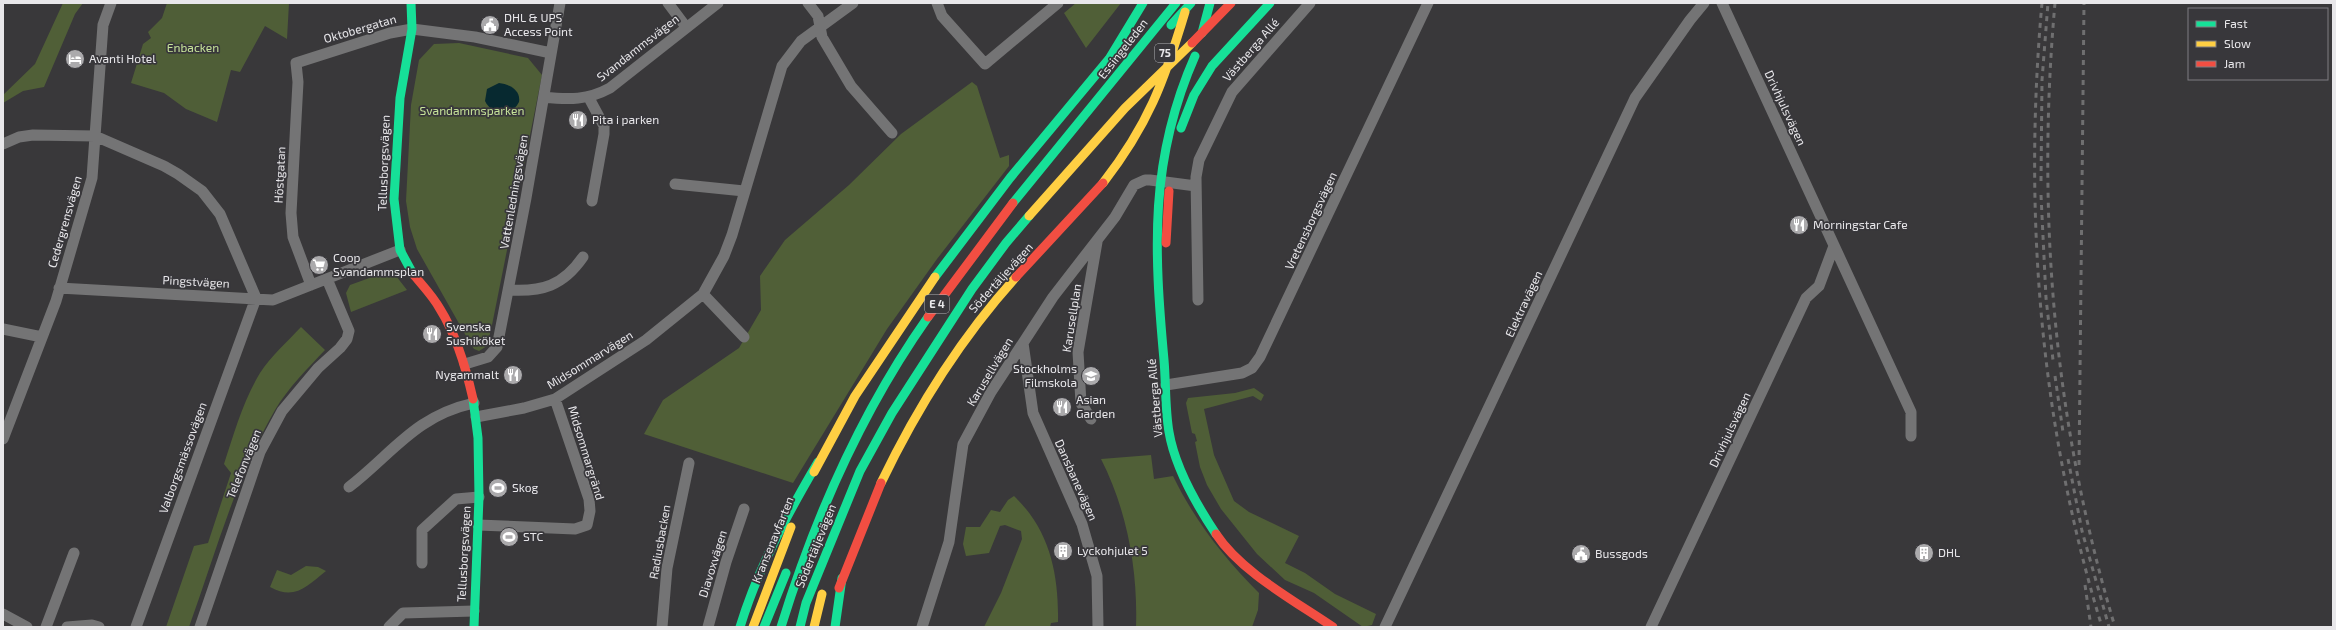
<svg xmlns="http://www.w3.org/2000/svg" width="2336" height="630" font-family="'Exo 2',sans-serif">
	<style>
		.green { fill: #4f5e37 }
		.forest { fill: #505f37 }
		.water { fill: #072930 }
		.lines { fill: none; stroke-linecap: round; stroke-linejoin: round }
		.street { stroke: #747475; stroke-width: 11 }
		.fast { stroke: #16e098; stroke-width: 9 }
		.slow { stroke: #ffcf43; stroke-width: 9 }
		.jam { stroke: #f24e42; stroke-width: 9 }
		.rail { stroke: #6f6f70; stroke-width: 3; stroke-dasharray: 5 5; stroke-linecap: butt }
		.labels { text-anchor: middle; stroke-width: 3.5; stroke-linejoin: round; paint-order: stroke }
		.shield { fill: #38373b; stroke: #b3b2b6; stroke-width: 1 }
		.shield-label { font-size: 11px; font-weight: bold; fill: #e8e7ea }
		.poi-label { font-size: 12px; fill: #e8e7ea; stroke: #38373b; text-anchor: start }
		.street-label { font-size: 12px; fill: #e8e7ea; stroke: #38373b }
		.park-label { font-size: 12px; fill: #c6e399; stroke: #38373b }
	</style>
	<rect width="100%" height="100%" fill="#39383a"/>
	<!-- green -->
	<path class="green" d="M167 3H289L287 39 265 26 240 72 231 70 217 122 186 109 164 93 131 83 143 44 151 38 148 32 162 18Z
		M459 43 528 58 542 75 492 325 487 346 479 351 474 349 470 343 417 249 410 227 406 201 411 105 419 60 434 44Z
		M386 272H393L407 290 351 312 346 293 350 285Z
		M1254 388 1264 395 1261 401 1253 396 1204 409 1214 455 1234 501 1249 512 1299 536 1285 563 1305 573 1335 594 1376 614 1372 625 1363 627 1314 593 1285 580 1257 554 1221 509 1207 485 1200 467 1195 442 1197 441 1195 434 1192 433 1186 403 1188 398 1235 393Z
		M306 566 318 567 326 571C307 586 295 601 270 587L277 570 291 575Z"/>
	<!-- forest -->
	<path class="forest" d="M63 3H83L75 14 44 87 23 91 3 103V95L35 64Z
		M1076 3H1121L1086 48 1064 13Z
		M972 82 977 86 1000 158 1009 155V166L937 259 887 329 793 483 644 434 663 400 739 348 761 310 760 276 785 240 849 185 901 134Z
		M301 327 325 350C308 368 288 388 275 410 236 477 215 555 189 627H166L194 546 208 543 231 473 224 464C234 433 243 401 260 373 271 356 287 342 301 327Z
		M1151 455 1154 479 1173 476C1195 521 1224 558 1259 593L1258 610 1252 627H1136C1138 570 1127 510 1101 459Z
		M1014 496C1050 530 1059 575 1058 622L1051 623 1050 627H984L1001 593 1022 539 1021 531 1005 525 1000 526 989 553 966 556 963 544 966 527H980L991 510 1000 512 1008 500Z"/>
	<!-- water -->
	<path class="water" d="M499 83C509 84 521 90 519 102 512 117 492 116 485 101L487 89Z"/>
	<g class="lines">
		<!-- street -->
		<path class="street" d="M668 3 686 27
			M808 3 818 16 822 37 851 86 892 133
			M937 3 942 16 985 64 1058 3
			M1722 3 1911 412V436
			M544 97C569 100 588 100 610 88L718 3
			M589 98 604 126V134L592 201
			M3 144 19 137 33 135 95 136 164 166 178 174 202 191 220 214 256 298
			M675 184 744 191
			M311 285 293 237 291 213 298 82 296 63 390 33 412 29 475 37 551 53
			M59 288 273 300 400 250
			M509 290C542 292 563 286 583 257
			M703 294 744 337
			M1198 300 1196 177 1199 160 1232 92 1310 3
			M3 329 42 337
			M1023 343 1033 413 1082 524 1097 576 1098 627
			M465 364 488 357 497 347 526 198 560 3
			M1166 385 1242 373 1252 368 1260 357 1428 3
			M476 417 524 408 555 399 646 340 703 294 724 256 732 235 782 66 801 41 853 3
			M1091 419 1081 403 1078 352 1097 242
			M3 439 56 301 92 178 103 25 111 3
			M349 487C393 453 415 416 474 403
			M478 525 575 529 587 525 590 511 589 499 555 399
			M422 563V530L456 499 479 497
			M3 614 27 627
			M46 627 74 553
			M67 627 92 625 99 627
			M136 627 256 298
			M200 627 260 452 282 411 318 368 340 348 347 339 349 331 327 279
			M389 627 403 613 474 611
			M662 627 667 568 689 463
			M708 627 726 562 744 509
			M922 627 949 542 963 444 991 392 1053 297 1115 217 1134 185 1145 180H1150L1196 186
			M1385 627 1635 98 1690 20 1704 3
			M1651 627 1806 298 1819 286 1834 246"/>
		<!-- fast -->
		<path class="fast" d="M411 3 412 29 400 98 394 199 400 250 413 274
			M1171 25 1191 3
			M1202 33 1210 3
			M1195 56C1149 160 1154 250 1164 360 1166 383 1165 409 1169 432 1175 468 1196 504 1216 534
			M1181 128 1194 95 1212 66 1270 3
			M1013 203 1176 3
			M935 277 1010 178 1109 59 1143 3
			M473 399 478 438 479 497 474 627
			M740 627C758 568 787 515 818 462
			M764 627 786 573
			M781 627C815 517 861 412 928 317
			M800 627 806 603 860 471 892 413 972 289 1006 243 1029 216
			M835 627 842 578"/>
		<!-- slow -->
		<path class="slow" d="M1103 183C1148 125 1164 82 1185 12
			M1029 216 1125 108 1192 43
			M814 472 855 396 935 277
			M881 483C917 408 960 339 1016 277
			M753 627 791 527
			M814 627 822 594"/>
		<!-- jam -->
		<path class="jam" d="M1192 43 1231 3
			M1166 243 1169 191
			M413 274C422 285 433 296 440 309 457 336 466 368 473 399
			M1016 277 1103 183
			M928 317 1013 203
			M1216 534C1241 572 1295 601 1333 627
			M839 588 881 483"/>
		<!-- rail -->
		<path class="rail" d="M2042 3C2023 213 2040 425 2102 627
			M2055 3C2036 214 2054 424 2115 627
			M2041 181 2042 80 2048 3
			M2041 195 2046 298 2053 360
			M2055 376 2063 432
			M2068 459 2082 531 2109 627
			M2079 465 2084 3
			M2085 585 2091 627"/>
	</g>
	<!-- icons -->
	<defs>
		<g id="civic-disc" transform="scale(1)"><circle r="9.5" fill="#abaaac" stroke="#38373b"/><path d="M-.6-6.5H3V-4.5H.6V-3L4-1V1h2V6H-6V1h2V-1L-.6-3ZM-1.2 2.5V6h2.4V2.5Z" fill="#fff"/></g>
		<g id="hotel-disc" transform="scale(1)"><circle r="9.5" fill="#abaaac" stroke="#38373b"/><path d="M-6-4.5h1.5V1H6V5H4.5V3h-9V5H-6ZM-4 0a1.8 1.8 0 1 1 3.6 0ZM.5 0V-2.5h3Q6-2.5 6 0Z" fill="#fff"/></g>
		<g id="restaurant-disc" transform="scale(1)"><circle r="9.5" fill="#abaaac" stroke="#38373b"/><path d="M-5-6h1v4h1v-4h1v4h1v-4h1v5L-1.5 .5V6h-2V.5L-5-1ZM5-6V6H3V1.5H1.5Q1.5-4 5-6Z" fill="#fff"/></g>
		<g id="supermarket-disc" transform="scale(1)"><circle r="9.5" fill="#abaaac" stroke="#38373b"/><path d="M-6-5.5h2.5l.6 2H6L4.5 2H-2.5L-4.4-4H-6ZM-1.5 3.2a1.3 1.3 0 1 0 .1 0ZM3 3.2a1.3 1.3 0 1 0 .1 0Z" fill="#fff"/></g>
		<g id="school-disc" transform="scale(1)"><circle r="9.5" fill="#abaaac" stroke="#38373b"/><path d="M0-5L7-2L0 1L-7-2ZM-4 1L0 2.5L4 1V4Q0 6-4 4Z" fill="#fff"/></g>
		<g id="stadium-disc" transform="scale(1)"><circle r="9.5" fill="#abaaac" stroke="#38373b"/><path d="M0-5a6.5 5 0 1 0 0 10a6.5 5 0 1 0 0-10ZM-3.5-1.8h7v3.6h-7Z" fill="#fff"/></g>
		<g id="building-disc" transform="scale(1)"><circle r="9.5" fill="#abaaac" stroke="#38373b"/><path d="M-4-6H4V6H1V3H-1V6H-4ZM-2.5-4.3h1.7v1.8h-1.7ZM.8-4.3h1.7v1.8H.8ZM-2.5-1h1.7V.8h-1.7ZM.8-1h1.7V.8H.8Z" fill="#fff"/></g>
	</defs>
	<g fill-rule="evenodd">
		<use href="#civic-disc" x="490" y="25"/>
		<use href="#hotel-disc" x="75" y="59"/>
		<use href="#restaurant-disc" x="578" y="120"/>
		<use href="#restaurant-disc" x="1799" y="225"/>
		<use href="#supermarket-disc" x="319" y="265"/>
		<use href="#restaurant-disc" x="432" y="334"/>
		<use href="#restaurant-disc" x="513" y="375"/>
		<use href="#school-disc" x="1091" y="376"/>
		<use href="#restaurant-disc" x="1062" y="407"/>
		<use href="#stadium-disc" x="498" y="488"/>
		<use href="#stadium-disc" x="509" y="537"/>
		<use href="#building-disc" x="1063" y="551"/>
		<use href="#building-disc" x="1924" y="553"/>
		<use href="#civic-disc" x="1581" y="554"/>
	</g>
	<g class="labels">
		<!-- shield labels -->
		<g class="shield">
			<rect x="1155" y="44" width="20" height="18" rx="3"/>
			<rect x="925" y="295" width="24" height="18" rx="3"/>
		</g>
		<g class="shield-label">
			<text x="1165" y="57">75</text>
			<text x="937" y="308">E 4</text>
		</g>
		<!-- poi labels -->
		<g class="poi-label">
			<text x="504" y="22">DHL &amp; UPS<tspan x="504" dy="14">Access Point</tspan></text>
			<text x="89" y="63">Avanti Hotel</text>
			<text x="592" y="124">Pita i parken</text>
			<text x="1813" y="229">Morningstar Cafe</text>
			<text x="333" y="262">Coop<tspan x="333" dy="14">Svandammsplan</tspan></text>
			<text x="446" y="331">Svenska<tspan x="446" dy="14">Sushiköket</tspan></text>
			<text x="1077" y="373" text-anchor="end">Stockholms<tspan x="1077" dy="14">Filmskola</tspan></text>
			<text x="499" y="379" text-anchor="end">Nygammalt</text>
			<text x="1076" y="404">Asian<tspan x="1076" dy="14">Garden</tspan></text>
			<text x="512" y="492">Skog</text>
			<text x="523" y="541">STC</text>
			<text x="1077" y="555">Lyckohjulet 5</text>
			<text x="1938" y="557">DHL</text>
			<text x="1595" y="558">Bussgods</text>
		</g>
		<!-- street labels -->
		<g class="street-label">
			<text transform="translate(360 29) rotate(-16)" y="4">Oktobergatan</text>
			<text transform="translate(638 48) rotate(-38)" y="4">Svandammsvägen</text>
			<text transform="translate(1123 49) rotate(-52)" y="4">Essingeleden</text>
			<text transform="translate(1251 50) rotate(-49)" y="4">Västberga Allé</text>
			<text transform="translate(1785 108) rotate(65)" y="4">Drivhjulsvägen</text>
			<text transform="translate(384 163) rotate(-88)" y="4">Tellusborgsvägen</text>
			<text transform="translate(280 175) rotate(-87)" y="4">Höstgatan</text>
			<text transform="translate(514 192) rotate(-80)" y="4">Vattenledningsvägen</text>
			<text transform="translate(1311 221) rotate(-65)" y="4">Vretensborgsvägen</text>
			<text transform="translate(65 222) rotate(-74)" y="4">Cedergrensvägen</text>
			<text transform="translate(1001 278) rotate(-48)" y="4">Södertäljevägen</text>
			<text transform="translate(196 282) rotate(3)" y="4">Pingstvägen</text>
			<text transform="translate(1524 304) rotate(-65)" y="4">Elektravägen</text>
			<text transform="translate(1072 318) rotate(-81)" y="4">Karusellplan</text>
			<text transform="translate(590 360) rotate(-32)" y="4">Midsommarvägen</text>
			<text transform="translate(990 372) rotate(-59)" y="4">Karusellvägen</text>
			<text transform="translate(1155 398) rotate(-95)" y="4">Västberga Allé</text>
			<text transform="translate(1730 430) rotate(-65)" y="4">Drivhjulsvägen</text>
			<text transform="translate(586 453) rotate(73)" y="4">Midsommargränd</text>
			<text transform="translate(183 458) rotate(-70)" y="4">Valborgsmässovägen</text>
			<text transform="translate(244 464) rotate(-68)" y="4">Telefonvägen</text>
			<text transform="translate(1076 480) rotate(66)" y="4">Dansbanevägen</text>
			<text transform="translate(773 540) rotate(-68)" y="4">Kransenavfarten</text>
			<text transform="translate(660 542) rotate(-80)" y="4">Radiusbacken</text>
			<text transform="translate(816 546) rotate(-68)" y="4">Södertäljevägen</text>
			<text transform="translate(464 554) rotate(-87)" y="4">Tellusborgsvägen</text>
			<text transform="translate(713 564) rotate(-73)" y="4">Diavoxvägen</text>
		</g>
		<!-- park labels -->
		<g class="park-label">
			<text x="193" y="52">Enbacken</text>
			<text x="472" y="115">Svandammsparken</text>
		</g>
	</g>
	<!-- border -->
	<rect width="2336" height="630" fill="none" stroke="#e8e7ea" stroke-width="8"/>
	<!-- legend -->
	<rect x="2188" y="8" width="140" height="72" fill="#38373b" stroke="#7e7d81"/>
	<rect x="2196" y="21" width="20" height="6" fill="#16e098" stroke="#7e7d81"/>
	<text x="2224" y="28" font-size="12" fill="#e8e7ea">Fast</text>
	<rect x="2196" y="41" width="20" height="6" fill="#ffcf43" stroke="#7e7d81"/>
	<text x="2224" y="48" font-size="12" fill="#e8e7ea">Slow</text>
	<rect x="2196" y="61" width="20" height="6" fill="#f24e42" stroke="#7e7d81"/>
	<text x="2224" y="68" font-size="12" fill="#e8e7ea">Jam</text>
</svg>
